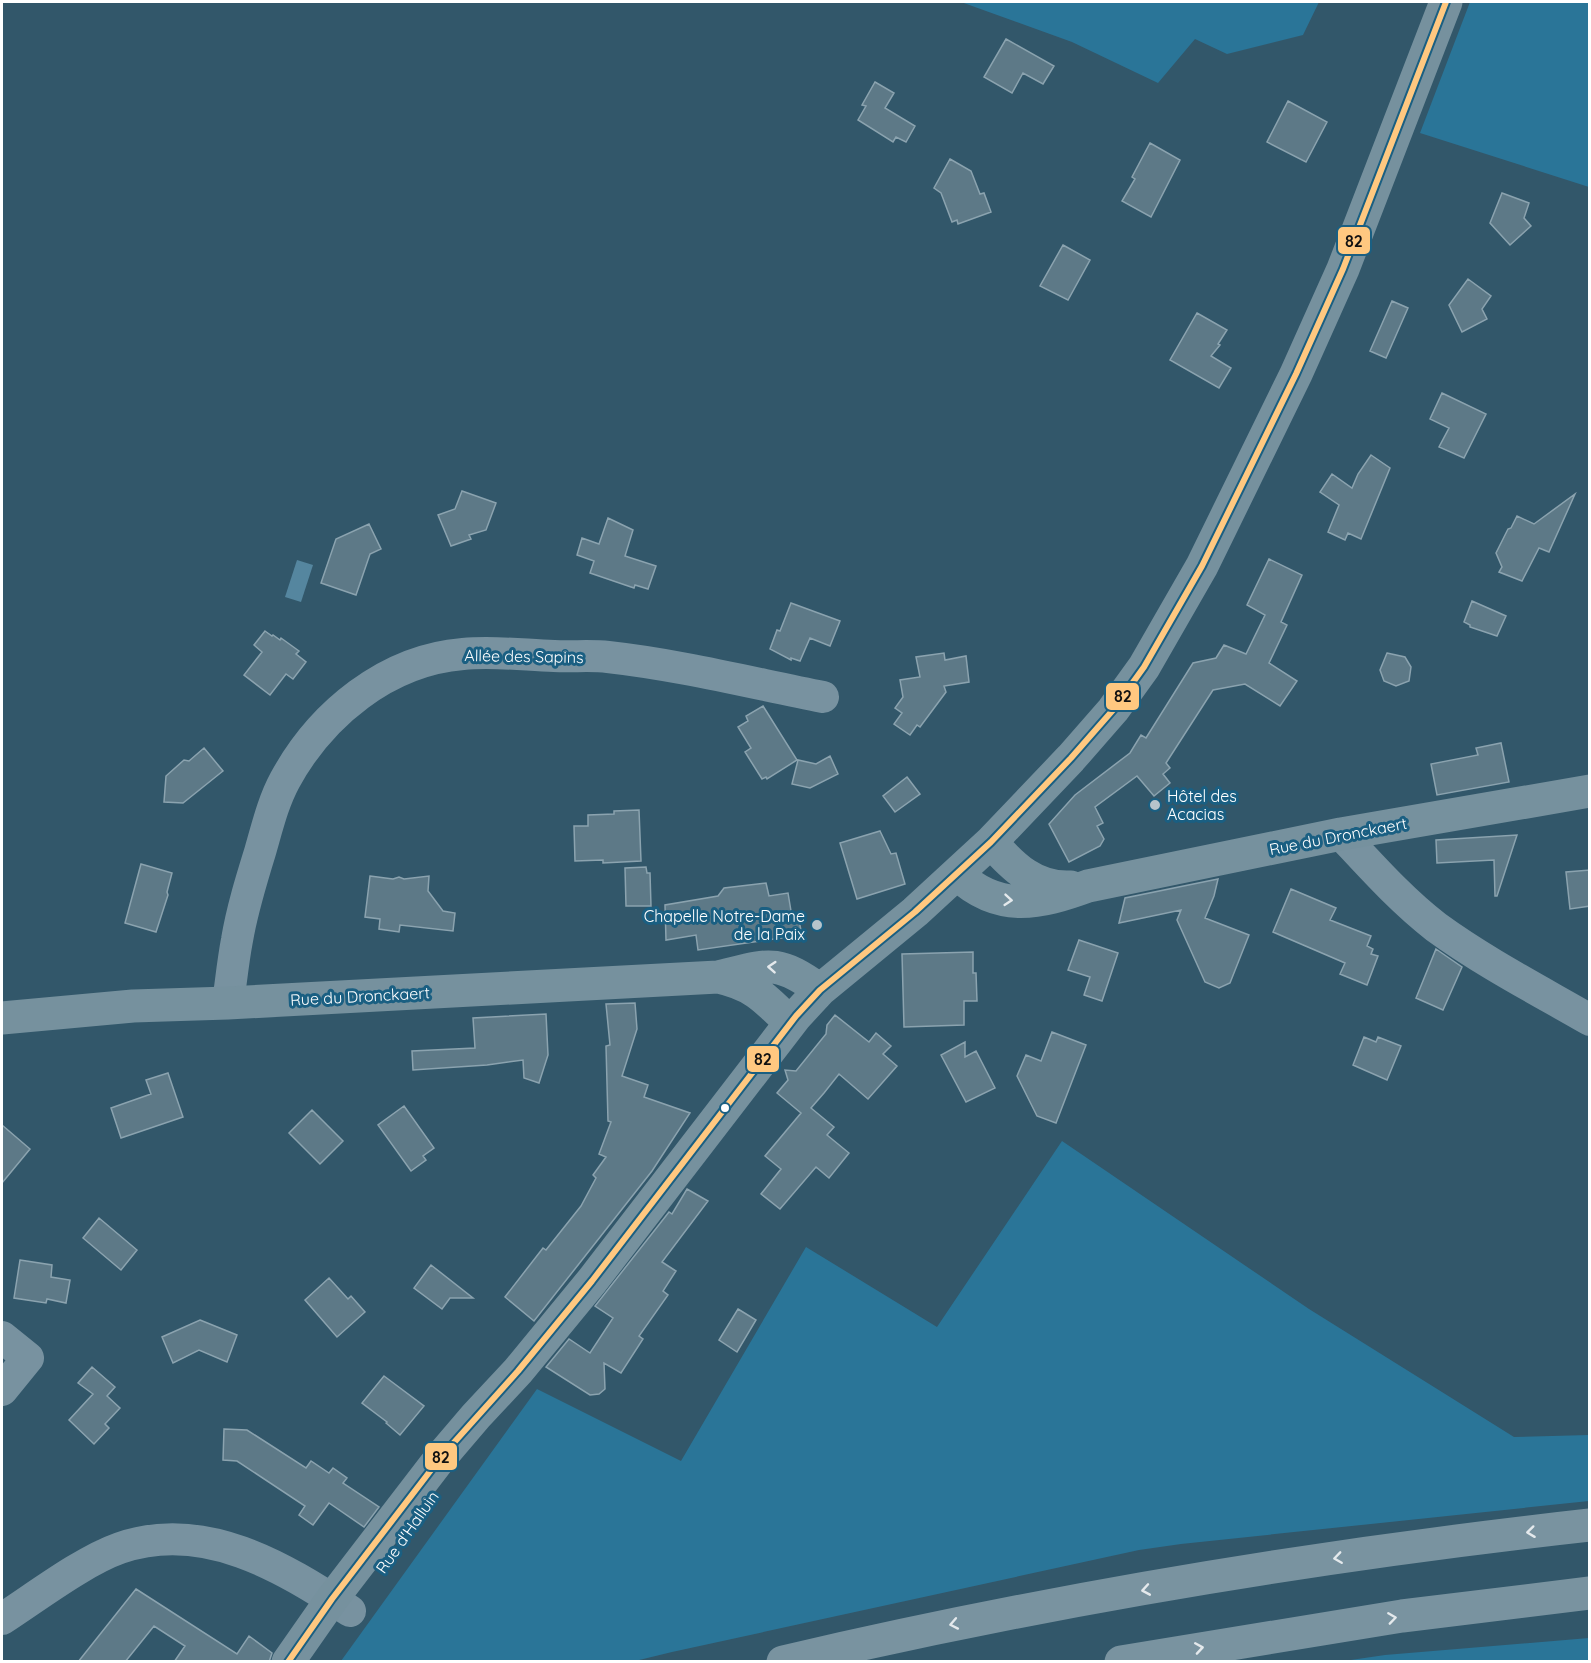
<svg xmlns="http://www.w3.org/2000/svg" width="1591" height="1663" font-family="Quicksand,sans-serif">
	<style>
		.green { fill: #2a7598 }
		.water { fill: #55869f }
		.building { fill: #5d7987; stroke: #8ba3af; stroke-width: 1.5 }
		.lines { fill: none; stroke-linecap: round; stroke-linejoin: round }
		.minor { stroke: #7892a0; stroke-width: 32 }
		.major { stroke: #76919e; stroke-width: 33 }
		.highway { stroke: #7993a0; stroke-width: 33 }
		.bus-1-casing { stroke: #1a5f82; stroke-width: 10 }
		.bus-1 { stroke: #ffc880; stroke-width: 6 }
		.oneway { stroke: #e4e9ec }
		.poi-dot { fill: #b7c4cb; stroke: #1a5f82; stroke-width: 2 }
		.bus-dot { fill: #fff; stroke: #1a5f82; stroke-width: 2 }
		.labels { text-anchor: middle; stroke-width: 6; stroke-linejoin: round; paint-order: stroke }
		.street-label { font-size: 16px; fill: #fff; stroke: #1a5f82 }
		.poi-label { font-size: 16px; fill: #fff; stroke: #1a5f82; text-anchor: start }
		.line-badge { stroke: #1a5f82; stroke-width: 2 }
		.pale-badge-label { font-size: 16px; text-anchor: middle; font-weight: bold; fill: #111 }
	</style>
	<rect width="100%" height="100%" fill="#32576a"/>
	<!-- green -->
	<path class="green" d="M961 2H1319L1303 35 1227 54 1195 39 1158 83 1072 42Z
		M1470 2H1589V187L1420 133Z
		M1062 1141 1309 1309 1514 1437 1589 1435V1501L1181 1544 1139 1550 672 1652 635 1661H341L537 1389 681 1461 806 1247 937 1327Z
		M1589 1638V1661H1344L1385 1655Z"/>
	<!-- water -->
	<path class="water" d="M297 560 313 565 301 602 285 597Z"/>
	<!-- building -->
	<path class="building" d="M1006 39 1054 66 1043 84 1023 73 1012 93 984 77Z
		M875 82 894 93 885 108 915 126 906 142 896 137 893 142 858 120 866 106 862 105Z
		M1288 101 1327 122 1306 162 1267 142Z
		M1150 143 1180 160 1151 217 1122 201 1135 179 1132 177Z
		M950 159 971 171 980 194 984 193 991 212 958 224 957 220 952 222 941 193 934 188Z
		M1502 193 1529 203 1524 218 1531 226 1510 245 1490 223Z
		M1063 245 1090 260 1068 300 1040 286Z
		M1468 279 1491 296 1482 309 1487 319 1462 332 1449 305Z
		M1392 301 1408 308 1386 358 1370 351Z
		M1197 313 1227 330 1218 344 1220 345 1211 356 1231 368 1219 388 1170 360Z
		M1442 393 1486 414 1464 458 1439 447 1449 428 1430 419Z
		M1371 455 1390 468 1361 539 1348 533 1345 540 1328 532 1339 505 1320 492 1332 474 1352 488 1358 474Z
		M462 491 496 503 486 530 469 535 471 539 451 546 438 515 455 509Z
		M1575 494 1549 552 1539 548 1522 581 1499 572 1502 567 1496 553 1508 529 1511 528 1517 516 1534 524Z
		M608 518 633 530 625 556 656 566 648 589 635 585 634 588 590 573 594 561 577 555 582 538 599 544Z
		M369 524 381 549 370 554 356 595 321 583 336 539Z
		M1269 559 1302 575 1281 622 1287 625 1269 663 1297 681 1280 706 1245 684 1213 690 1166 763 1170 768 1163 774 1170 783 1154 796 1137 776 1095 807 1103 823 1097 826 1104 839 1100 846 1069 862 1049 824 1075 795 1130 753 1141 735 1146 738 1193 663 1216 658 1224 645 1246 654 1265 615 1247 605Z
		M1472 601 1506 616 1497 636 1470 627V625L1464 622Z
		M791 603 840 621 830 646 810 638 800 661 791 658V660L770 649 777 630 780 631Z
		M265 631 272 636 273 635 280 640 281 638 299 651 296 654 306 662 293 679 286 674 270 695 244 675 262 652 254 645Z
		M944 653 945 660 966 656 969 682 944 686 946 692 920 727 917 725 910 735 894 724 902 713 895 708 903 697 900 680 920 677 916 657Z
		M1387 653 1405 657 1411 667 1409 681 1396 686 1384 681 1380 670Z
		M763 706 797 760 767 779 766 777 762 779 745 752 751 748 738 727 748 721 746 716Z
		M1501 743 1509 782 1437 795 1431 764 1478 755 1476 748Z
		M204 748 223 771 183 803 164 802 166 776 184 760 189 761Z
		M830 756 838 774 810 788 792 784 798 760 816 764Z
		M907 777 920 794 895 812 883 796Z
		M639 810 641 861 603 863V860L575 861 574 826H588V815L614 814V811Z
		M880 831 891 854 896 853 905 884 857 899 840 843Z
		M1517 835 1497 896H1495L1494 860 1437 863 1436 840Z
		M141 864 172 873 167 892 168 895 156 932 125 923Z
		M646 867 647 873H650L651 906H626L625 868Z
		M1590 870V906L1570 909 1566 872Z
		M370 876 393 879 399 877 404 879 429 876 428 891 443 911 455 913 453 931 400 925 399 932 379 929 380 919 365 917Z
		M1218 879 1214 896 1205 918 1249 935 1230 983 1219 988 1205 982 1177 920 1181 910 1119 923 1125 898Z
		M766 883 769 896 788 893 792 917 798 916 802 935 698 950 696 935 666 940 665 905 718 896 724 888Z
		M1291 889 1336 908 1330 920 1371 936 1367 946 1373 949 1371 954 1378 956 1367 985 1340 974 1345 963 1273 932Z
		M1079 940 1118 953 1102 1001 1084 995 1090 977 1068 970Z
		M1436 949 1462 967 1443 1010 1416 998Z
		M973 952V973H976L977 1001H964V1025L904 1027 902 954Z
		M635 1003 637 1029 622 1076 648 1085 644 1097 690 1113 652 1171 534 1321 505 1297 543 1248 546 1250 581 1206 596 1178 593 1175 606 1157 599 1154 611 1122 608 1121 606 1046 610 1045 606 1004Z
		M546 1014 548 1055 539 1083 524 1078 523 1060 487 1065 413 1070 412 1051 475 1048 473 1018Z
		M835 1015 869 1042 876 1033 891 1046 883 1054 897 1066 868 1099 839 1074 824 1093 811 1108 834 1127 827 1135 849 1153 829 1178 816 1167 780 1209 761 1194 781 1169 765 1156 801 1113 777 1093 788 1080 785 1070 796 1071 826 1034 827 1025Z
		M1052 1032 1086 1045 1056 1123 1037 1116 1017 1076 1026 1055 1041 1061Z
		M1364 1037 1376 1042 1378 1037 1401 1046 1387 1080 1353 1065Z
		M965 1042V1057L976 1051 995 1088 966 1102 941 1055Z
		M168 1073 183 1117 121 1138 111 1108 151 1094 146 1080Z
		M404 1106 434 1148 423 1156 426 1160 411 1171 378 1125Z
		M312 1110 343 1141 320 1164 289 1133Z
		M2 1125 30 1149 2 1183Z
		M687 1189 708 1201 662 1262 676 1271 663 1291 668 1295 639 1336 643 1339 621 1373 604 1363 605 1389 599 1394 590 1395 546 1367 569 1339 590 1353 613 1318 595 1306 669 1212 672 1214Z
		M99 1218 137 1250 121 1270 83 1238Z
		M20 1260 52 1265 51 1277 70 1280 66 1303 47 1299 46 1303 14 1298Z
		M431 1265 473 1298H450L442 1309 414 1288Z
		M329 1278 348 1299 351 1296 365 1312 337 1337 305 1300Z
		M738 1309 756 1320 737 1352 719 1340Z
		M200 1320 237 1335 227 1362 199 1350 173 1363 162 1337Z
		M92 1367 115 1387 107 1396 120 1408 105 1424 109 1428 94 1444 69 1420 93 1394 78 1383Z
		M384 1376 424 1406 400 1435 386 1423 387 1422 362 1403Z
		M224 1429 247 1430 306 1468 311 1461 329 1473 333 1468 347 1478 343 1483 379 1507 364 1527 329 1503 313 1525 299 1515 305 1506 237 1461 223 1460Z
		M136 1589 237 1654 249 1636 272 1653 269 1662H174L185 1646 154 1626 125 1662H78Z"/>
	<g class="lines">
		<!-- minor -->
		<path class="minor" d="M1341 834C1371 866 1401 900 1436 927 1484 962 1538 990 1590 1020
			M228 1003C231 982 233 961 237 940 242 910 251 881 260 852 267 828 273 802 285 780 321 714 387 660 463 654 494 651 524 655 554 656 572 657 591 655 608 657 680 665 752 683 823 697
			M2 1337 28 1358 2 1390
			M2 1619C36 1597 83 1561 120 1548 204 1519 283 1567 350 1611"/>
		<!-- major -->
		<path class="major" d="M991 842C1013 867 1035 889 1071 887
			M958 875C999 913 1039 904 1088 886L1341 834 1590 791
			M718 977C754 985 765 998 790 1023
			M2 1018 133 1006 228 1003 718 977C768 965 776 958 820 990
			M288 1662 332 1599 441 1457 476 1416 518 1371 592 1281 796 1016 820 990 915 912 991 842 1071 758 1113 710 1144 667 1202 566 1296 374 1343 269 1446 2"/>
		<!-- highway -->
		<path class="highway" d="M783 1662C1048 1600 1319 1555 1590 1525
			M1121 1662 1402 1616 1590 1593"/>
		<!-- bus-1 casing -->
		<g class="bus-1-casing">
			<path id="bus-1" d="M288 1662 332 1599 441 1457 518 1371 592 1281 796 1016 820 990 915 912 991 842 1071 758 1113 710 1144 667 1202 566 1296 374 1343 269 1446 2"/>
		</g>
		<!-- bus-1 -->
		<use href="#bus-1" class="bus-1"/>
	</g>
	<!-- one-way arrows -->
	<defs><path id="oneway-chevron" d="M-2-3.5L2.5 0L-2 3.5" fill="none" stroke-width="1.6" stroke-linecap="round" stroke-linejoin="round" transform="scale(1.5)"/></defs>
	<g class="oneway">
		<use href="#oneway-chevron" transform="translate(1008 900) rotate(5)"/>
		<use href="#oneway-chevron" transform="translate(772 967) rotate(-176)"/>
		<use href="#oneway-chevron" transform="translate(1531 1532) rotate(173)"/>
		<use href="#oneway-chevron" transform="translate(1338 1558) rotate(172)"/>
		<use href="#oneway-chevron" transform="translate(1146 1590) rotate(170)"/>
		<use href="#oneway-chevron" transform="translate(1392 1618) rotate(-8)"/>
		<use href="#oneway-chevron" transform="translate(954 1624) rotate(169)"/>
		<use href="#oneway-chevron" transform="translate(1199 1648) rotate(-9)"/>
	</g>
	<!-- markers -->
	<g class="poi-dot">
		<circle cx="1155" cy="805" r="6"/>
		<circle cx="817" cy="925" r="6"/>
	</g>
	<circle class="bus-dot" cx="725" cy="1108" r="5"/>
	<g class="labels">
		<!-- street labels -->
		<g class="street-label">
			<text transform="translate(524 656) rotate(1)" y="6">Allée des Sapins</text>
			<text transform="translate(1338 836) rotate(-11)" y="6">Rue du Dronckaert</text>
			<text transform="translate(360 996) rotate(-3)" y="6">Rue du Dronckaert</text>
			<text transform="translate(407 1532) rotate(-55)" y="6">Rue d'Halluin</text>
		</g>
		<!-- poi labels -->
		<g class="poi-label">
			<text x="1167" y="802">Hôtel des<tspan x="1167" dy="18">Acacias</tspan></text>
			<text x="805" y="922" text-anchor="end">Chapelle Notre-Dame<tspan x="805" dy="18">de la Paix</tspan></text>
		</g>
	</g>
	<g class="line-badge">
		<rect x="1337" y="226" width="34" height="29" rx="6" fill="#ffc880"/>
		<rect x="1105" y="682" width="35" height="29" rx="6" fill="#ffc880"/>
		<rect x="746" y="1045" width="34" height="28" rx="6" fill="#ffc880"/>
		<rect x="424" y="1442" width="34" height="29" rx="6" fill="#ffc880"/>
	</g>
	<g class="pale-badge-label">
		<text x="1354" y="247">82</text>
		<text x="1123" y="702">82</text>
		<text x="763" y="1065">82</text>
		<text x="441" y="1463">82</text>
	</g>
	<!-- border -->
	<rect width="1591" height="1663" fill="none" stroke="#ffffff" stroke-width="6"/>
</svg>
